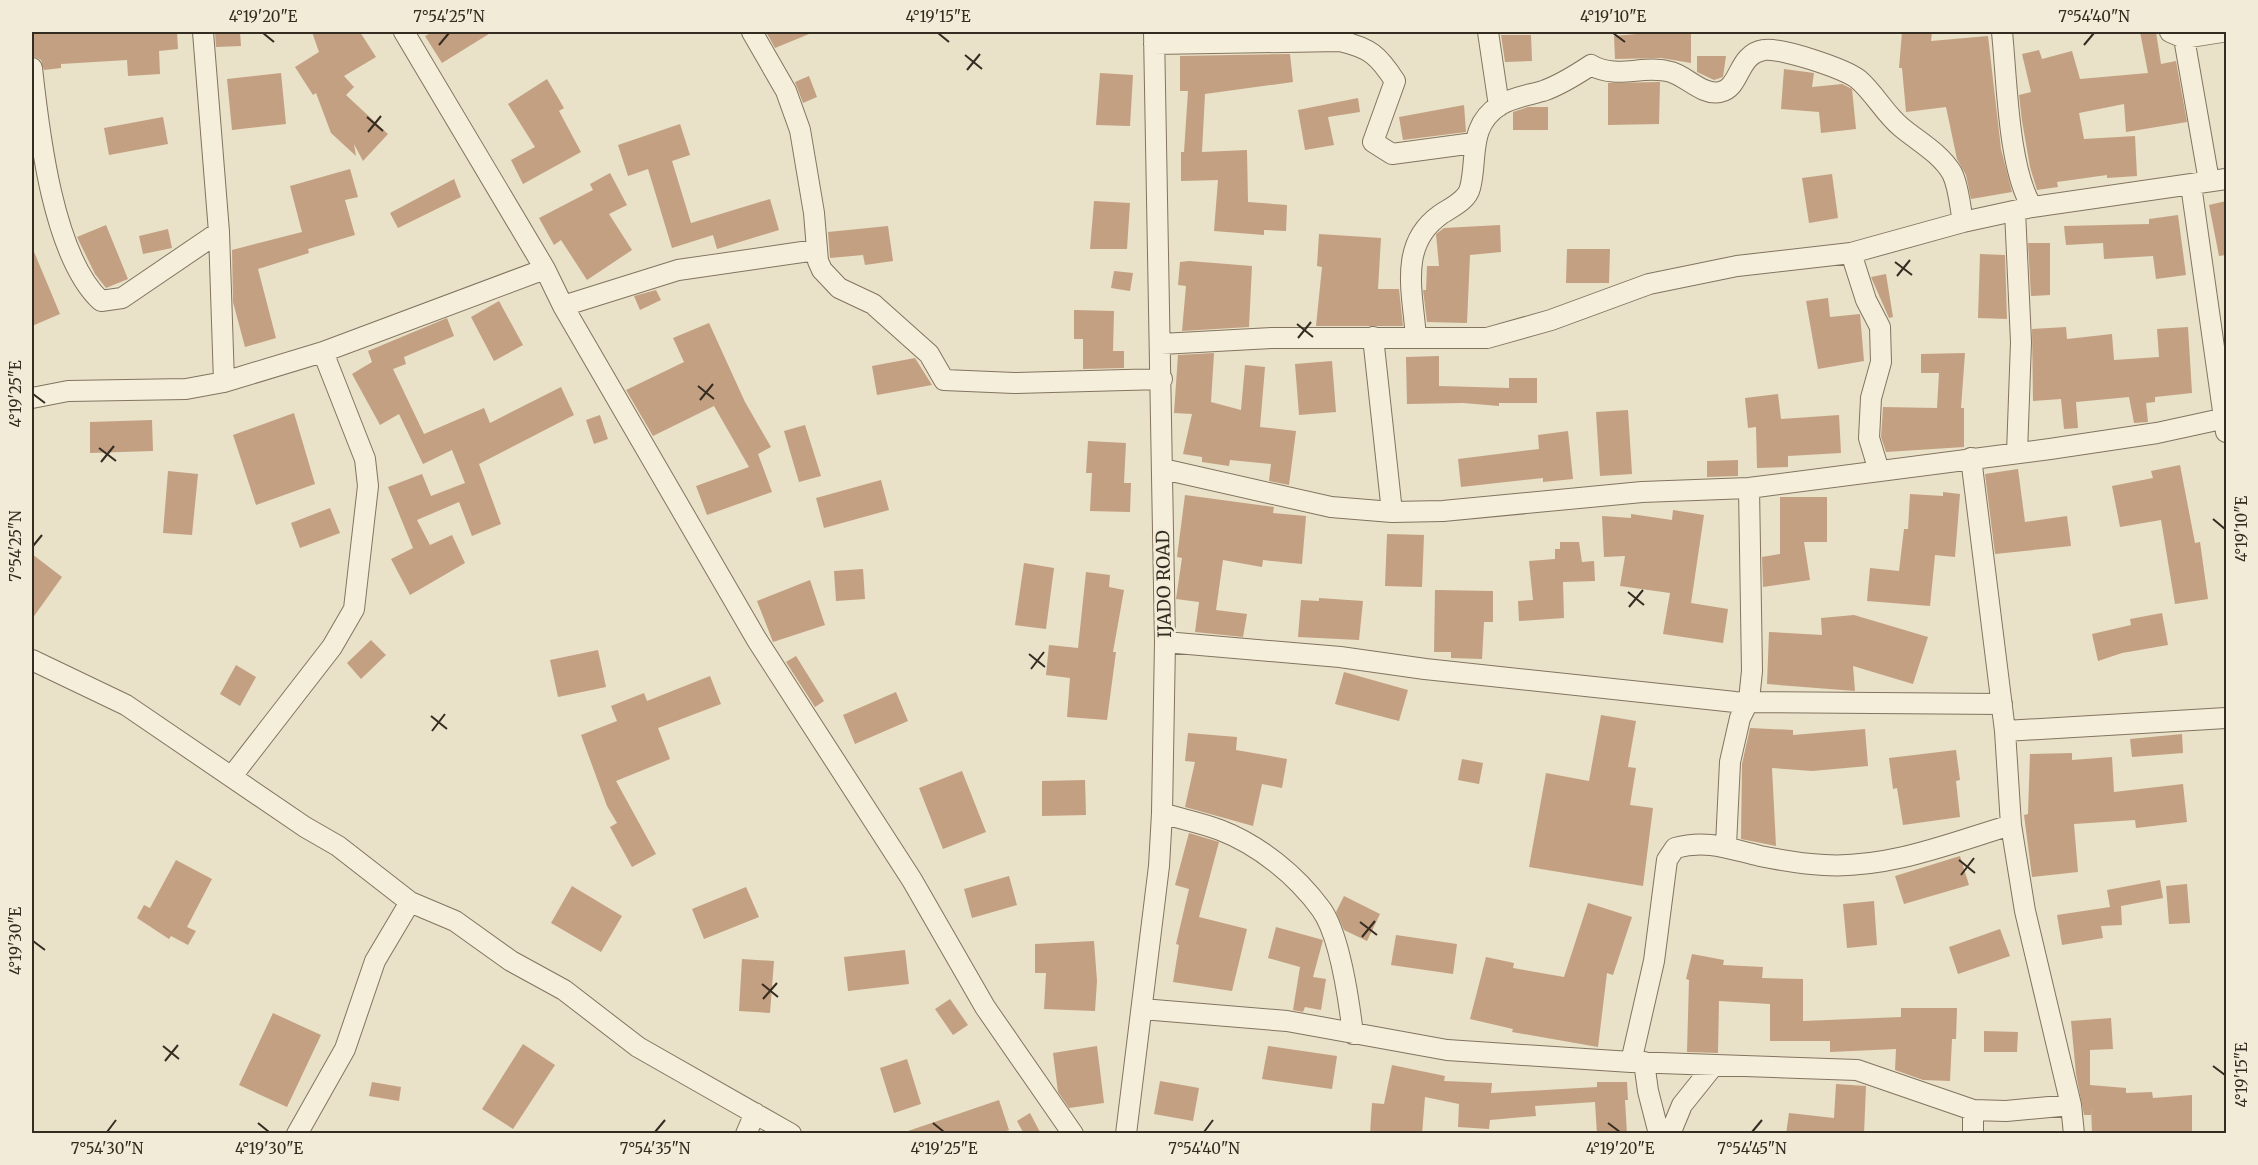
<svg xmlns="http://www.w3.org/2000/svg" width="2258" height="1165" font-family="Merriweather,serif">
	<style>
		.building { fill: #c3a082 }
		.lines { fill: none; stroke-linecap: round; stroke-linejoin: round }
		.minor-casing { stroke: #83745f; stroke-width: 22 }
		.minor { stroke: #f5eeda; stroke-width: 20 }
		.ticks { fill: none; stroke: #352c21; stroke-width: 2 }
		.labels { text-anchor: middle; stroke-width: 5; stroke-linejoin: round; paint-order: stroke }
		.street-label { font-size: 18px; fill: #352c21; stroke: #f1ebd7 }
		.neatline { fill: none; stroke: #352c21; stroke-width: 2 }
		.ticks-label { font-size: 15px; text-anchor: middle; fill: #352c21 }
	</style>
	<rect width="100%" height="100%" fill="#e9e1c8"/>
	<!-- building -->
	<path class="building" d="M32 32H177L178 49 159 51 160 74 128 76 127 60 61 64V68L44 70 41 60 33 56Z
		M215 32H240L241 46 216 47Z
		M312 32H360L376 57 344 76 354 87 346 95 388 134 363 161 354 144 356 156 331 133 316 93 313 95 295 67 319 52Z
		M433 32H492L442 63 425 36Z
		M766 32H814L775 48Z
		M1659 32H1691V63L1661 58 1615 59 1614 36Z
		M1902 32H1932L1931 41 1988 36 2001 149 2012 192 1971 199 1966 175 1957 159 1946 107 1906 112 1902 68H1899Z
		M2140 32H2156L2161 64 2176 61 2187 122 2126 132 2124 104 2079 113 2084 139 2135 136 2137 176 2107 178V175L2057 182 2058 187 2037 190 2030 167 2022 121 2019 95 2031 92 2022 54 2039 50 2042 59 2072 51 2080 79 2148 73Z
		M1501 35H1531L1532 61 1505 62Z
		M1290 54 1293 82 1205 94 1202 152 1247 150 1248 202 1287 205 1286 231 1264 230V235L1214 231 1218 180 1181 181V152H1184L1188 91H1180V56Z
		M1697 56H1726L1723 77 1714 80 1697 72Z
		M1784 69 1814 73 1812 87 1842 84 1852 89 1856 129 1821 133 1819 112 1781 109Z
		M281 73 286 124 232 130 227 79Z
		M1100 73 1133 75 1130 126 1096 125Z
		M809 76 817 97 803 103 795 82Z
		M547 79 564 108 559 111 581 152 523 184 511 160 535 147 508 104Z
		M1660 82 1659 124 1608 125V83Z
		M1358 98 1360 112 1328 117 1334 145 1305 150 1298 110Z
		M1464 105 1466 132 1403 140 1399 117Z
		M1528 107H1548V130H1513V112Z
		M163 117 168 144 109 155 104 128Z
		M680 124 690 155 672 161 691 223 770 199 779 230 717 249 713 235 672 248 648 169 628 176 618 145Z
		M350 169 358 197 345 200 355 235 308 249 309 253 258 269 276 338 245 347 233 302 232 250 302 232 290 186Z
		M610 173 627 205 609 214 632 250 587 280 561 240 554 245 539 218 593 190 590 184Z
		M1832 174 1838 218 1809 223 1802 178Z
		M454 179 461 197 398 228 390 213Z
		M1094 201 1130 203 1127 249H1090Z
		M2226 201V255L2219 256 2209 205Z
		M2178 215 2186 275 2156 279 2153 256 2104 259 2103 243 2066 245 2064 226 2149 224V219Z
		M106 225 128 279 106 288 95 274 77 237Z
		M1500 225 1501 252 1470 255 1467 323 1427 322 1423 290H1426L1427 266H1439L1436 234 1444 228Z
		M888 226 893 261 865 265 863 255 830 258 828 232Z
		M168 229 172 248 143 254 139 236Z
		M1319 234 1381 238 1378 289H1399L1403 326H1316L1322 267 1317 266Z
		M2028 243H2050V295L2031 296Z
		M32 247 60 314 32 326Z
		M1567 249H1610L1609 283H1566Z
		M1980 254 2005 255 2007 319 1978 318Z
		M1189 261 1252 266 1249 327 1182 331 1186 286 1178 285 1180 262Z
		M1114 271 1133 273 1130 291 1111 288Z
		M1886 274 1893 317 1889 318 1871 277Z
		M656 290 661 300 640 310 634 296Z
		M1828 298 1830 317 1860 314 1864 361 1818 369 1806 301Z
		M499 301 523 345 494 361 471 317Z
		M1074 310 1114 311 1113 351H1124V368L1083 369V339H1074Z
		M447 318 454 336 404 357 406 364 393 369 424 434 484 408 490 423 561 387 574 415 479 464 501 524 472 536 459 502 417 520 430 545 452 535 465 563 410 595 391 559 413 548 388 487 422 474 431 496 465 483 452 450 423 464 399 414 380 425 352 374 372 362 368 351Z
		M709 323 745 402 771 447 758 454 772 492 707 515 696 486 749 467 714 406 653 436 626 390 684 362 673 338Z
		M2066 327 2067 339 2112 334 2114 360 2159 357 2157 329 2188 327 2192 393 2155 397V402L2146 403 2148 422 2134 423 2129 397 2076 402 2078 428 2064 429 2061 399 2033 401 2032 329Z
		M1214 353 1211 402 1241 410 1245 365 1265 367 1260 427 1296 431 1289 485 1269 481 1271 464 1230 460 1229 466 1202 462V457L1183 454 1192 414 1174 413 1178 355Z
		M1965 353 1961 408H1964V447L1886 452 1881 437 1883 407 1937 408 1939 373H1921V354Z
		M1439 356V386L1509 388V378H1537V403H1499V406L1463 403 1407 404 1406 357Z
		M915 358 932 385 877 395 872 366Z
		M1332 361 1336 412 1299 415 1295 364Z
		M1778 394 1781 419 1839 415 1841 453 1788 456V467L1757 468 1756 427 1748 428 1745 398Z
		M1628 410 1632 474 1600 476 1596 412Z
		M294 413 315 484 256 505 233 435Z
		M600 415 608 439 594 444 586 420Z
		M152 420 153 451 90 453V422Z
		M805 425 821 476 799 482 784 431Z
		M1568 431 1573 479 1543 482V478L1461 487 1458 459 1539 449 1538 435Z
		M1088 441 1126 443 1124 483H1131L1130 512 1090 511 1092 473H1086Z
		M1738 460V476L1707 477V461Z
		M2180 465 2195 543 2200 542 2208 599 2175 604 2161 520 2120 527 2112 486 2153 478 2151 471Z
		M2018 469 2025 522 2067 516 2071 546 1995 554 1985 474Z
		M168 471 198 474 192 535 163 533Z
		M881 480 889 510 824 528 816 498Z
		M1943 492 1960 494 1955 557 1935 555 1930 606 1867 601 1870 568 1899 571 1904 529H1908L1910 494 1943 496Z
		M1185 495 1274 507 1273 513 1306 516 1302 564 1263 560 1262 567 1223 560 1216 610 1247 614 1243 637 1195 632 1199 602 1176 599 1182 558 1177 557Z
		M1780 497H1827V542H1804L1810 580 1763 587 1762 557 1780 554Z
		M330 508 340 533 300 548 291 523Z
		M1673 510 1704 515 1691 603 1728 609 1723 643 1663 634 1670 593 1620 586 1625 556 1604 557 1602 516 1631 518V514L1672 520Z
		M1387 534 1424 535 1422 587 1385 586Z
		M1560 542H1579L1582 562 1594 561 1595 581 1563 582 1564 618 1519 621 1518 601 1533 600 1529 561 1555 559V549H1560Z
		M32 554 62 577 32 619Z
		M1024 563 1054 568 1046 629 1015 625Z
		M863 569 865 599 836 601 834 571Z
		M1086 572 1110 575 1109 587 1124 590 1113 652H1116L1107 720 1067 717 1070 678 1046 675 1049 645 1078 648Z
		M810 580 825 625 773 642 757 601Z
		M1435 590 1493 591V622H1484L1482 659 1451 658V652H1434Z
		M1319 598 1363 601 1359 640 1298 637 1301 600 1319 601Z
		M2162 613 2168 645 2122 653 2098 661 2092 634 2131 625 2130 619Z
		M1854 615 1928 637 1913 684 1853 666 1855 691 1767 684 1769 632 1822 635 1821 618Z
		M371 640 386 655 361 679 347 663Z
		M598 650 606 687 558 697 550 660Z
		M796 656 824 701 815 707 786 662Z
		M236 665 256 677 240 706 220 694Z
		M1344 672 1408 690 1399 721 1335 704Z
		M710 676 721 704 658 728 670 759 616 781 656 854 632 867 610 827 617 823 607 806 581 735 617 721 611 706 644 693 647 701Z
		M896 692 908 721 855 744 843 715Z
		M1601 715 1636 721 1628 767 1636 768 1630 805 1653 808 1643 886 1529 867 1546 773 1589 781Z
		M1750 728 1793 730V735L1865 729 1868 766 1812 771 1772 768 1776 846 1741 839 1742 764Z
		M1188 733 1237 737 1236 750 1287 759 1282 788 1262 784 1253 826 1185 807 1195 762 1185 761Z
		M2182 734 2183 753 2132 757 2130 739Z
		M1956 750 1960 780 1956 781 1960 817 1903 825 1897 788 1893 789 1889 758Z
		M2072 753V760L2112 757 2114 792 2183 784 2187 822 2136 828 2135 820 2074 824 2078 872 2032 877 2024 815 2028 814 2030 754Z
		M1462 759 1483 763 1479 784 1458 780Z
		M962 771 986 832 943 849 919 788Z
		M1085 780 1086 815 1042 816V781Z
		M1189 833 1219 842 1199 917 1247 929 1232 991 1173 982 1179 945 1176 944 1189 889 1175 885Z
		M1960 856 1969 885 1904 904 1895 876Z
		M176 860 212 879 187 927 196 931 188 945 171 936 169 939 137 918 144 905 150 908Z
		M1009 876 1017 905 972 918 964 889Z
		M2160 880 2163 898 2121 906 2122 925 2101 926 2103 938 2062 945 2057 915 2110 907 2107 890Z
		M2187 884 2190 923 2169 924 2166 886Z
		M572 886 622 916 601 952 551 923Z
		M746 887 759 917 704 939 692 909Z
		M1344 896 1380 914 1367 941 1344 930 1336 912Z
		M1874 901 1877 945 1847 948 1843 904Z
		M1588 903 1632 917 1613 975 1607 973 1598 1047 1512 1032 1513 1029 1470 1019 1486 957 1514 963 1513 968 1564 977Z
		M1276 927 1323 940 1313 977 1326 979 1321 1010 1305 1007 1303 1012 1293 1010 1300 967 1268 958Z
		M2000 929 2010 956 1958 974 1949 947Z
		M1396 935 1457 944 1453 974 1391 965Z
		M1094 941 1097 981 1095 1011 1044 1009 1046 973H1035V944Z
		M905 950 909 984 848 991 844 957Z
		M1692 954 1724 960 1723 965 1763 967 1762 978 1803 979V1021L1901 1017V1008H1957L1956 1039H1952L1950 1081 1923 1080 1895 1070 1896 1049 1830 1052V1041H1770V1004L1719 1001 1718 1053 1687 1052 1689 980 1686 979Z
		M742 959 774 961 770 1013 739 1011Z
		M950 999 968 1025 953 1035 935 1009Z
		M273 1013 321 1035 287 1107 239 1085Z
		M2111 1018 2113 1049 2090 1050V1085L2126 1088V1093L2152 1092 2153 1098 2192 1095V1134H2092L2091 1107V1115H2084L2076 1074 2071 1021Z
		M1984 1031 2018 1032 2017 1052H1984Z
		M523 1044 555 1065 513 1129 482 1109Z
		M1097 1046 1104 1103 1069 1108 1058 1092 1053 1053Z
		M1268 1046 1337 1056 1332 1089 1262 1079Z
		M907 1059 921 1104 894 1113 880 1068Z
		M1392 1065 1445 1076 1444 1081 1492 1083 1491 1093 1597 1087V1082H1627L1628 1100H1625L1627 1134H1597L1595 1102 1535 1106 1536 1116 1490 1120 1489 1129 1458 1127 1459 1104 1425 1097 1422 1134H1370L1372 1103 1384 1104Z
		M1160 1081 1199 1088 1193 1121 1154 1114Z
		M372 1082 401 1087 399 1101 369 1096Z
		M1836 1084 1866 1086 1864 1134H1786L1789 1113 1834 1118Z
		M999 1100 1009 1130 999 1134H909L908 1131Z
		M1030 1113 1041 1134H1024L1017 1121Z"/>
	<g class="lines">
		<!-- minor casing -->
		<g class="minor-casing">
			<path id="minor" d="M203 32 219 232 224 382
				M404 32 545 269 563 306 757 640 912 880 985 1007 1073 1134
				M752 32 786 91 800 130 814 213 818 261 822 270 839 288 873 304 929 354 944 380 1014 383 1162 379
				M1488 32 1499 106
				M2002 32C2007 80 2008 168 2032 207
				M2170 32 2184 38 2222 32
				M2184 38 2209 181
				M1154 44 1340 41C1370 48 1378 55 1395 81L1373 142 1392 154 1474 143
				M32 68C39 132 53 257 101 301L122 298 219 232
				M2191 185 2226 432
				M2015 211 2021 342 2017 453
				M1851 253 1866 300 1880 327 1881 362 1871 398 1869 438 1879 471
				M563 306 678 270 816 250
				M1373 337 1392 512
				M1416 338C1413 293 1398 245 1440 215 1450 208 1467 201 1470 188 1478 159 1467 126 1500 105 1513 97 1529 95 1543 91 1560 85 1576 75 1591 65 1617 80 1644 64 1671 72 1686 76 1703 96 1720 92 1741 88 1737 54 1764 50 1780 47 1846 69 1859 80 1875 94 1885 114 1901 127 1919 142 1940 153 1952 173 1959 187 1960 207 1963 222
				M1161 344 1272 338H1487L1551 320 1649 284 1737 266 1851 253 1963 222 2032 207 2226 179
				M32 398 68 391 186 389 224 382 323 352 545 269
				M1971 458 2005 731 2011 825 2025 911 2071 1105 2074 1134
				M1163 469 1331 507 1392 512 1443 511 1642 492 1749 488 2050 449 2157 433 2226 418
				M1165 642 1340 657 1425 669 1735 702 2002 704
				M32 660 126 705 305 827 338 846 410 902 455 921 511 961 564 990 638 1047 791 1134
				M2005 731 2226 718
				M232 776 332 647 354 609 368 486 365 459 323 352
				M1162 813C1181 819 1202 823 1220 830 1259 845 1296 875 1321 909 1340 935 1349 1001 1353 1034
				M1726 845 1730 762 1740 718 1749 700 1752 671 1749 488
				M1142 1009 1287 1021 1447 1050 1631 1062 1857 1070 1973 1110 2006 1111 2071 1105
				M1631 1062 1654 961 1667 860 1675 848C1707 839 1730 849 1760 856 1780 860 1803 864 1824 865 1888 869 1951 843 2011 825
				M1644 1062 1648 1091 1659 1134
				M1973 1110V1134
				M297 1134 345 1049 375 961 410 902
				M746 1134 755 1113
				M1126 1134 1159 866 1162 813 1165 642 1154 32
				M1670 1134 1682 1105 1714 1065"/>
		</g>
		<!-- minor -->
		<use href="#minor" class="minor"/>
	</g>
	<!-- ticks -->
	<path class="ticks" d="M263 33 274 42M938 33 949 42M1613 33 1625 42M439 45 449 33M2084 45 2094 33M965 55 982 69M967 70 980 54M367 117 383 131M368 132 381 116M1895 262 1912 275M1897 276 1910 260M1297 324 1313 337M1298 338 1311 322M698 386 714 399M33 394 45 403M700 400 713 384M99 448 116 461M101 462 114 446M2213 519 2225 529M33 546 42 535M1628 592 1644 605M1629 607 1643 590M1029 654 1045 667M1031 669 1044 652M431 716 447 729M432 731 445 714M1959 860 1975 873M1961 875 1974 858M1360 922 1377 935M1362 937 1375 921M33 941 45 950M762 984 778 997M763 999 777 983M163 1046 179 1059M165 1061 178 1045M2213 1066 2225 1075M258 1123 269 1132M933 1123 944 1132M1608 1123 1620 1132M107 1132 116 1120M655 1132 665 1120M1204 1132 1213 1120M1752 1132 1762 1120"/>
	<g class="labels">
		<!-- street labels -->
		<g class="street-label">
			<text transform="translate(1164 584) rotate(-91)" y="6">IJADO ROAD</text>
		</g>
	</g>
	<!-- border -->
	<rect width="2258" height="1165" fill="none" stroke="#f1ebd7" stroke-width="66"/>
	<rect x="33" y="33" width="2192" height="1099" class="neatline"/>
	<g class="ticks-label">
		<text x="263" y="22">4°19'20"E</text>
		<text x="449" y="22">7°54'25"N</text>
		<text x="938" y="22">4°19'15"E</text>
		<text x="1613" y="22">4°19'10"E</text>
		<text x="2094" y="22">7°54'40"N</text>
		<text transform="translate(16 394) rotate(-90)" y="5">4°19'25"E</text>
		<text transform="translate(2242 529) rotate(-90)" y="5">4°19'10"E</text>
		<text transform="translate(16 546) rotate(-90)" y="5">7°54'25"N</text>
		<text transform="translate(16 941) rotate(-90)" y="5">4°19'30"E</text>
		<text transform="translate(2242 1075) rotate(-90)" y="5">4°19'15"E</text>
		<text x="107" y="1154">7°54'30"N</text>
		<text x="269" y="1154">4°19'30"E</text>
		<text x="655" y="1154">7°54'35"N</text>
		<text x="944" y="1154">4°19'25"E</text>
		<text x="1204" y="1154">7°54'40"N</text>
		<text x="1620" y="1154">4°19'20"E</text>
		<text x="1752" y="1154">7°54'45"N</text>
	</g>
</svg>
